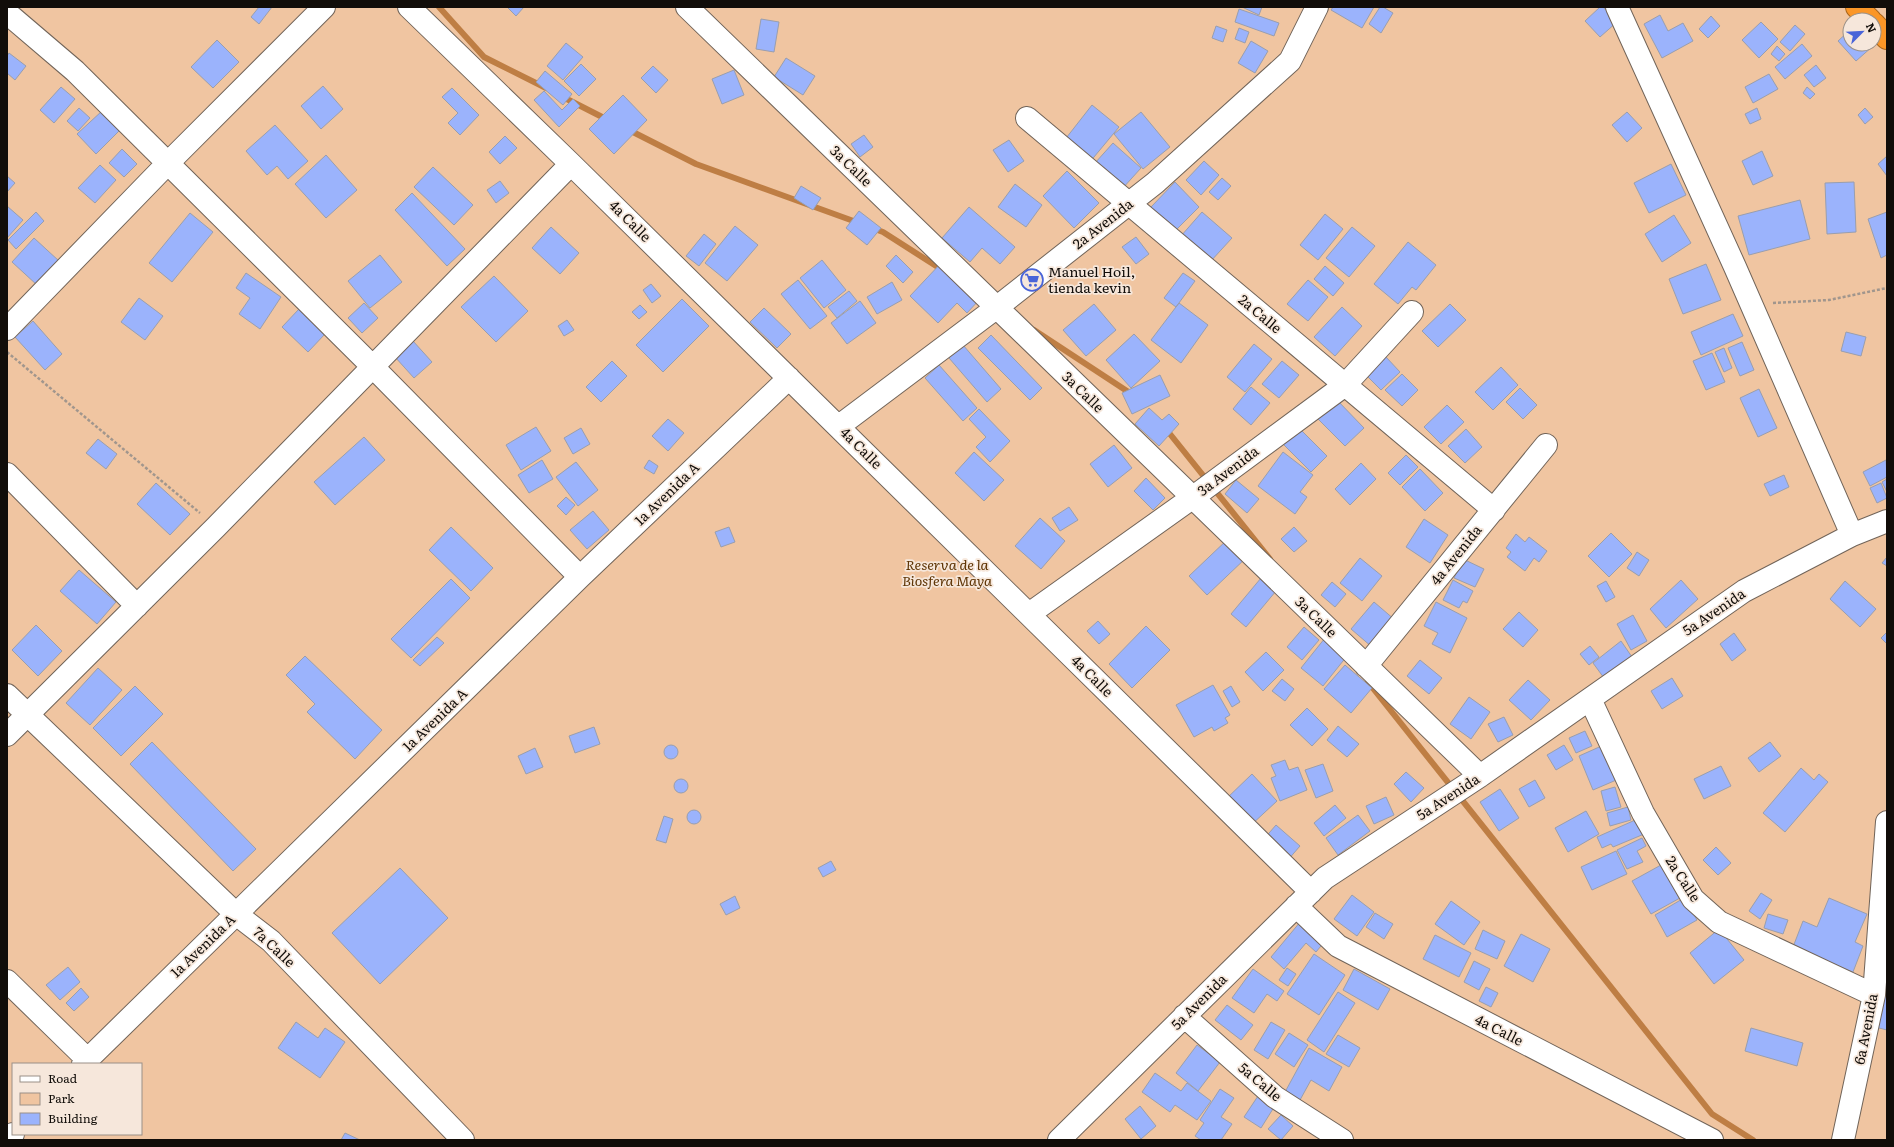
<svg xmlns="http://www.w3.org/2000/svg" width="1894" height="1147" font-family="Literata,serif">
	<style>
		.green { fill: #f0c5a1; fill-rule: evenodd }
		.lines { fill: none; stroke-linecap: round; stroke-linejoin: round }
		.stream { stroke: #be7e44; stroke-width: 6 }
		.building { fill: #9bb3fc; stroke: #999eae }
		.minor-casing { stroke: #716459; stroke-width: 24 }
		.highway-casing { stroke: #a9661c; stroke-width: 24 }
		.path { stroke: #a1968d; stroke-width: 2.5; stroke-dasharray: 3 2; stroke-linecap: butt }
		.minor { stroke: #fff; stroke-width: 22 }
		.highway { stroke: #fb9627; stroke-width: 22 }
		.labels { text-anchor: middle; stroke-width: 3.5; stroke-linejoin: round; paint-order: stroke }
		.street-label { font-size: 14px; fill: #110d09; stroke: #f6e7db }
		.poi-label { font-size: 14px; fill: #110d09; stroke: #f6e7db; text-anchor: start }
		.park-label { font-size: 14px; font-style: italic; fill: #5e3404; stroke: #f6e7db }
	</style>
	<rect width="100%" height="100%" fill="#f6e7db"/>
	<!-- green -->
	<path class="green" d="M7 7H1887V1140H7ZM1850 20H1874V44H1850ZM13 1064H141V1134H13Z"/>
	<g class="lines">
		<!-- stream -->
		<path class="stream" d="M439 7 484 57 546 88
			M561 96 608 120
			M627 129 696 164 859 223
			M872 228 883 232 944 271
			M1034 330 1133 395
			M1166 429 1270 559
			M1368 682 1712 1114 1753 1140"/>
	</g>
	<!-- building -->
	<path class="building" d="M259 7H272L259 24 251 17Z
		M507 7H524L516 16Z
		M1242 7H1262L1259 15Z
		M1333 7H1374L1362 28 1331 10Z
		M1380 7H1383L1393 13 1381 33 1369 24Z
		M1600 7H1603L1617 22 1600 37 1585 21Z
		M1239 9 1279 23 1274 36 1235 22Z
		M1660 15 1668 31 1683 23 1693 41 1662 58 1644 24Z
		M1711 16 1720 26 1708 38 1699 29Z
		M761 19 779 22 774 52 756 49Z
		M1761 22 1778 39 1759 58 1742 40Z
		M1795 25 1805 34 1790 51 1780 42Z
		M1216 26 1227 30 1223 42 1212 38Z
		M1239 28 1249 32 1245 43 1235 39Z
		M1850 30V44H1871L1873 46 1856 61 1838 41Z
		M217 40 239 62 213 88 191 67Z
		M1251 41 1268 51 1255 73 1238 63Z
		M566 43 583 57 563 80 547 66Z
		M1802 44 1812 56 1785 79 1775 67Z
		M1777 46 1785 54 1779 61 1771 54Z
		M9 53 26 66 15 80 7 73V56Z
		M786 58 815 76 803 95 774 77Z
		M581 64 596 79 579 96 564 81Z
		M1816 65 1826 78 1814 87 1804 75Z
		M653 66 668 80 656 93 641 78Z
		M734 70 744 95 722 104 712 79Z
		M545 71 572 94 563 105 536 82Z
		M1769 74 1778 89 1753 103 1745 87Z
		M323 86 343 109 321 129 301 106Z
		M61 87 75 99 54 123 40 110Z
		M1807 87 1815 94 1810 99 1803 93Z
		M452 88 479 115 460 135 448 123 458 113 442 97Z
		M544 91 562 110 573 99 580 106 559 127 534 100Z
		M623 95 647 120 614 154 589 129Z
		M1092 105 1119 127 1089 163 1063 142Z
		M79 108 90 118 78 131 67 121Z
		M1757 108 1761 119 1750 124 1745 114Z
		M1865 108 1873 117 1865 124 1858 115Z
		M102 111 120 130 96 154 77 134Z
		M1141 112 1170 147 1143 169 1114 134Z
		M1627 112 1642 128 1627 142 1612 125Z
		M275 125 308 161 288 179 277 166 267 175 246 151Z
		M864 135 873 147 860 157 851 144Z
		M505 136 517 148 500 164 489 152Z
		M1009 140 1024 161 1008 172 993 150Z
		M1113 143 1141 168 1122 189 1095 163Z
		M122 149 137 164 124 177 109 163Z
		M1762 151 1773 176 1753 185 1742 161Z
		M326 155 357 190 326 218 295 184Z
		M1887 156V176L1878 164Z
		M1204 161 1219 175 1201 195 1186 180Z
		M1671 164 1686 195 1649 213 1634 183Z
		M100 165 116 180 95 203 78 188Z
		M433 167 473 205 454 225 414 187Z
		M1067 171 1099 203 1074 228 1043 196Z
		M7 176 15 183 7 192Z
		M1222 178 1231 186 1218 200 1209 192Z
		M500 181 509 193 496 203 487 190Z
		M1175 182 1199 207 1175 231 1151 207Z
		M1854 182 1856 232 1827 234 1825 183Z
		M1015 184 1042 205 1026 227 998 207Z
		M801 186 821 198 813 210 794 198Z
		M412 193 465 249 447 266 395 210Z
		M1800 200 1810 239 1749 255 1738 216Z
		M7 206 23 220 7 238Z
		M969 207 1015 247 1000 264 982 248 970 262 942 238Z
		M859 211 881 228 867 245 846 228Z
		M36 212 44 221 16 249 8 240Z
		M1202 212 1232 238 1210 262 1181 236Z
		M1887 212V255L1881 258 1868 219Z
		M190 213 213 232 172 282 149 263Z
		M1325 214 1343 229 1318 260 1300 245Z
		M1674 215 1691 243 1662 262 1645 234Z
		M735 226 758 245 727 281 705 263Z
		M551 227 579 253 560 274 532 248Z
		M1352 227 1375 246 1349 277 1326 258Z
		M704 234 716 244 699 266 686 256Z
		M1136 237 1149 254 1136 264 1122 247Z
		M34 238 59 261 37 285 12 262Z
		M1408 242 1436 265 1416 290 1412 287 1398 304 1374 284Z
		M380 255 402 282 370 308 348 281Z
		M896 255 913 272 903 283 886 266Z
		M822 260 846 290 824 308 800 278Z
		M942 262 980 299 967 313 957 303 938 323 910 296Z
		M1706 264 1721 300 1683 314 1669 279Z
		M1325 266 1344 283 1333 296 1314 279Z
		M246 273 281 297 260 329 239 314 250 298 236 288Z
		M1183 273 1195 281 1176 307 1164 298Z
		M494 276 528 311 496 342 461 307Z
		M798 280 827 316 810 329 781 294Z
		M1308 280 1328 297 1308 321 1287 304Z
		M892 282 902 300 877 314 867 297Z
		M651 284 661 296 652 303 643 290Z
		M849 291 857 301 837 318 828 307Z
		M139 298 163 316 145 340 121 322Z
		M682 299 709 326 663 372 636 345Z
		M860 301 876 323 847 344 831 323Z
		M364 303 378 318 362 333 348 318Z
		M1179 303 1208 325 1181 363 1151 340Z
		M1094 304 1116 330 1086 356 1063 330Z
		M1450 304 1466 320 1438 347 1422 331Z
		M640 305 647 312 639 319 632 312Z
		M1342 307 1362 326 1335 356 1314 337Z
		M764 308 791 334 777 348 750 322Z
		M299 309 325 334 308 352 282 327Z
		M1733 314 1743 336 1701 355 1691 332Z
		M567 320 574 330 564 336 558 326Z
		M33 321 62 354 45 370 15 337Z
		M1846 332 1866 337 1861 356 1841 351Z
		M1134 334 1160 361 1131 388 1106 360Z
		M991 335 1042 388 1030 400 978 348Z
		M413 341 432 362 414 378 395 357Z
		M1742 342 1754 370 1740 376 1728 348Z
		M1254 344 1272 359 1245 392 1227 377Z
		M963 345 1001 389 987 402 949 358Z
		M1724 348 1732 368 1724 372 1715 352Z
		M1712 353 1725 382 1706 390 1693 361Z
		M1386 357 1400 372 1381 390 1367 376Z
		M612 361 627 376 601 402 586 387Z
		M1282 361 1299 375 1279 398 1262 384Z
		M939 365 977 408 963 421 925 378Z
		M1501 367 1518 385 1493 410 1475 392Z
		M1402 374 1418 390 1402 406 1385 390Z
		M1160 375 1170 396 1132 414 1122 393Z
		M1251 387 1270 403 1251 425 1233 409Z
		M1520 388 1537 405 1523 419 1506 402Z
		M1759 389 1777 428 1758 437 1740 398Z
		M1336 399 1364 428 1345 446 1317 418Z
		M1447 405 1464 422 1441 444 1424 427Z
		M1149 408 1162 420 1169 414 1179 424 1159 446 1135 424Z
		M979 409 1010 441 990 462 976 447 986 437 969 419Z
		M668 419 684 433 668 451 652 436Z
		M536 427 551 451 521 470 506 445Z
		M1298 427 1327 456 1311 472 1282 443Z
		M581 428 590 444 573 454 564 438Z
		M1466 429 1482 447 1465 463 1448 446Z
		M364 437 385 460 335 505 314 482Z
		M98 439 117 454 106 469 86 453Z
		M1114 445 1132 468 1108 487 1090 464Z
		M974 452 1004 480 984 501 955 473Z
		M1283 452 1313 475 1300 492 1307 497 1295 514 1258 486Z
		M1406 455 1418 467 1400 485 1388 473Z
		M542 460 553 479 529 493 518 475Z
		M649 460 658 466 654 474 644 468Z
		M1886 460 1887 477 1870 486 1863 472Z
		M576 462 598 490 578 506 556 477Z
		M1361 463 1376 479 1350 505 1335 489Z
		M1420 469 1443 493 1425 511 1402 487Z
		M1784 475 1789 487 1770 496 1764 484Z
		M1146 478 1165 498 1153 510 1134 491Z
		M1887 479V492L1882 482Z
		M1236 480 1259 499 1247 513 1225 494Z
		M156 483 190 514 170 535 137 504Z
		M1881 483 1887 498 1877 503 1870 488Z
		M566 497 575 505 566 515 557 506Z
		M1069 507 1078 520 1060 531 1052 518Z
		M593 511 609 530 587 549 570 530Z
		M1040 518 1065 541 1041 569 1015 546Z
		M1424 519 1448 535 1430 563 1406 547Z
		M451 527 493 568 471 591 429 550Z
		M729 527 735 542 721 547 715 532Z
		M1294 527 1307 541 1294 552 1281 539Z
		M1611 533 1632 554 1609 577 1588 556Z
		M1516 534 1525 542 1529 537 1547 551 1539 562 1534 558 1525 571 1507 557 1511 552 1506 548Z
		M1229 538 1247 557 1207 595 1189 576Z
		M1637 552 1649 560 1639 576 1627 568Z
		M1887 557V566L1882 563Z
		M1360 558 1382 576 1362 601 1340 583Z
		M1463 559 1484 569 1475 587 1454 578Z
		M79 570 116 602 97 624 60 591Z
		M1266 572 1281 585 1246 627 1231 614Z
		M451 579 470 598 411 658 391 639Z
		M1453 580 1473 591 1467 603 1463 601 1459 608 1443 600Z
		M1681 580 1698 599 1666 628 1650 609Z
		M1606 581 1615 597 1606 602 1597 586Z
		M1845 581 1876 609 1860 627 1830 599Z
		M1332 582 1346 594 1335 607 1321 595Z
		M1374 602 1395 620 1372 647 1351 629Z
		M1436 602 1467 618 1450 653 1432 644 1438 633 1424 626Z
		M1519 612 1538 630 1523 647 1503 629Z
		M1633 615 1647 641 1631 650 1617 624Z
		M1098 621 1110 634 1099 644 1087 631Z
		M36 625 62 651 38 676 12 650Z
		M1146 626 1170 650 1132 688 1109 664Z
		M1304 627 1319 640 1302 660 1287 647Z
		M1887 632V644L1881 638Z
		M1734 633 1746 650 1732 661 1720 644Z
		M437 637 444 643 420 666 413 660Z
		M1325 638 1347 656 1323 686 1301 668Z
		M1621 641 1632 657 1604 678 1593 663Z
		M1590 646 1599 657 1589 665 1580 654Z
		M1266 652 1284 670 1263 691 1245 672Z
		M305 656 382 730 355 759 307 712 315 704 286 675Z
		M1420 660 1442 678 1429 694 1407 676Z
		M1345 665 1372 688 1351 713 1324 689Z
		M98 668 122 690 90 725 66 703Z
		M1672 678 1683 696 1662 709 1651 691Z
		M1282 679 1294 689 1285 701 1272 691Z
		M1528 680 1550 700 1531 720 1509 700Z
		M1213 685 1230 715 1225 718 1228 723 1214 731 1212 727 1194 737 1176 705Z
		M135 686 163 714 121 756 93 728Z
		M1231 686 1240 702 1232 707 1223 691Z
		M1469 697 1490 712 1471 739 1450 724Z
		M1307 708 1328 729 1312 746 1290 725Z
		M1504 717 1513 735 1498 742 1488 724Z
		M1338 726 1359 744 1347 757 1327 740Z
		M594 727 600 744 575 753 569 736Z
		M1585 731 1592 746 1576 753 1569 738Z
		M152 742 256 849 233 871 130 764Z
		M1770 742 1781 756 1759 772 1748 758Z
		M1606 744 1621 778 1593 790 1579 756Z
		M1564 745 1573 760 1556 770 1547 755Z
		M664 752a7 7 0 1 1 14 0a7 7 0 1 1-14 0Z
		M535 748 543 767 526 774 518 756Z
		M1285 760 1289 770 1298 767 1307 790 1280 801 1271 778 1276 776 1271 765Z
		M1323 764 1333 791 1316 798 1305 770Z
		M1721 766 1731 786 1704 799 1694 779Z
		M1801 768 1814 780 1819 774 1828 782 1785 832 1763 813Z
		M1406 772 1424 788 1411 802 1394 784Z
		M1252 774 1277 801 1250 826 1225 800Z
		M674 786a7 7 0 1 1 14 0a7 7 0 1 1-14 0Z
		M1535 780 1545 798 1529 807 1519 789Z
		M1615 787 1621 807 1606 811 1601 791Z
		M1500 789 1519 818 1499 831 1480 802Z
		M1386 797 1394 815 1374 824 1366 806Z
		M1335 805 1346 818 1324 836 1314 823Z
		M1628 807 1631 820 1610 826 1607 813Z
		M687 817a7 7 0 1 1 14 0a7 7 0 1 1-14 0Z
		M1586 811 1599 834 1568 852 1555 828Z
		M1358 815 1370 831 1338 855 1326 838Z
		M664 816 673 819 666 843 656 840Z
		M1642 817 1649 832 1613 847 1611 844 1602 848 1597 837Z
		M1276 825 1300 846 1287 861 1263 840Z
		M1642 838 1646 846 1637 851 1643 862 1627 869 1617 850Z
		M1716 847 1731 863 1718 875 1703 860Z
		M1616 851 1627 874 1592 890 1581 867Z
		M831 861 836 870 823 877 818 868Z
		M1661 865 1680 898 1651 914 1632 881Z
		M400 868 448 918 380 984 332 933Z
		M1761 893 1772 900 1760 919 1749 911Z
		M1352 895 1374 912 1357 936 1334 919Z
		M735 896 740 908 726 915 720 904Z
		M1684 898 1697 920 1667 937 1655 915Z
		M1829 898 1867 914 1855 942 1863 946 1853 972 1793 947 1803 921 1817 927Z
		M1451 901 1480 922 1464 945 1435 924Z
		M1375 913 1393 924 1384 939 1366 927Z
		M1768 914 1788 920 1783 934 1764 928Z
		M1301 921 1325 941 1316 952 1306 943 1284 969 1271 957Z
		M1719 929 1744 960 1714 984 1690 953Z
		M1483 930 1505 941 1497 959 1475 949Z
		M1521 934 1550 949 1533 982 1504 966Z
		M1435 935 1471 953 1459 977 1423 959Z
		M1314 954 1345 975 1319 1015 1287 994Z
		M1474 961 1490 969 1479 990 1464 982Z
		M68 967 80 982 60 1000 46 985Z
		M1287 968 1296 974 1288 986 1279 980Z
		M1253 969 1284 991 1277 1001 1267 994 1254 1013 1232 998Z
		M1354 969 1390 989 1378 1010 1343 990Z
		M1884 981H1887V1030L1875 1027Z
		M1486 987 1498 993 1491 1007 1479 1001Z
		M81 988 89 997 74 1011 66 1003Z
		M1338 992 1355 1003 1324 1052 1307 1040Z
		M1227 1005 1253 1025 1241 1040 1215 1020Z
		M296 1022 318 1038 325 1028 345 1042 320 1078 278 1048Z
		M1271 1022 1285 1030 1268 1059 1254 1050Z
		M1751 1028 1803 1043 1797 1066 1745 1051Z
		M1289 1033 1308 1045 1294 1067 1275 1054Z
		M1338 1035 1360 1048 1349 1067 1326 1054Z
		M1197 1045 1220 1062 1198 1091 1176 1073Z
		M1309 1048 1342 1067 1329 1091 1311 1080 1300 1100 1285 1092Z
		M1155 1073 1181 1091 1187 1083 1211 1101 1197 1120 1175 1105 1170 1112 1142 1092Z
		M1220 1089 1234 1098 1221 1117 1232 1124 1221 1140H1201L1195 1136 1204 1123 1200 1120Z
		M1260 1093 1276 1104 1261 1128 1244 1117Z
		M1140 1106 1156 1126 1141 1139 1125 1119Z
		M1281 1115 1293 1126 1281 1140 1268 1129Z
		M345 1133 360 1140H341Z"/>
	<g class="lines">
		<!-- minor casing -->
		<g class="minor-casing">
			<path id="minor" d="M409 7 571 164 1311 892
				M687 7 1480 776
				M1617 7 1735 267 1852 535
				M7 13 75 71 372 366 580 577
				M1027 118 1494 510
				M7 329 168 163 324 7
				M839 426 996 308 1155 183 1290 61 1317 7
				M7 474 137 606
				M1029 614 1192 498 1345 385 1412 312
				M1366 666 1546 445
				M7 695 236 914 271 941 463 1140
				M1590 699 1643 813 1693 899 1719 922 1874 995
				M7 735 216 527 571 164
				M1296 906 1338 946 1712 1140
				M7 981 87 1059
				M1184 1016 1275 1097 1342 1140
				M83 1064 580 577 789 378
				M7 1140 13 1134
				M1059 1140 1325 878 1480 776 1744 591 1852 535 1887 521
				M1843 1140 1874 995 1887 822"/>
		</g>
		<!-- highway casing -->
		<g class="highway-casing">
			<path id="highway" d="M1857 7 1870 20
				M1874 24 1887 38"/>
		</g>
		<!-- path -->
		<path class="path" d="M1773 303 1829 300 1887 288
			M7 352 200 513"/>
		<!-- minor -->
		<use href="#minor" class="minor"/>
		<!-- highway -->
		<use href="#highway" class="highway"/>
	</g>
	<!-- icons -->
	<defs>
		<g id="supermarket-ring" transform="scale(1.15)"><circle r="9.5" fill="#f6e7db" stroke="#4964d8" stroke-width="1.5"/><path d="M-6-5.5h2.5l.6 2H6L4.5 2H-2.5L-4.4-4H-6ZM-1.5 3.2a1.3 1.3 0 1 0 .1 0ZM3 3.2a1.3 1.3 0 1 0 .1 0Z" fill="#4964d8"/></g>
	</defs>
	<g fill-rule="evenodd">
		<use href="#supermarket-ring" x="1032" y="280"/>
	</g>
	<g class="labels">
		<!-- street labels -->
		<g class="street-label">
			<text transform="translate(851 166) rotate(44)" y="5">3a Calle</text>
			<text transform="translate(630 221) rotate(45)" y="5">4a Calle</text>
			<text transform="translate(1103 224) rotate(-38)" y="5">2a Avenida</text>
			<text transform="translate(1260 314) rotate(40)" y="5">2a Calle</text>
			<text transform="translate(1083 392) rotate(44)" y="5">3a Calle</text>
			<text transform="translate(861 448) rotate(45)" y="5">4a Calle</text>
			<text transform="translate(1228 471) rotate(-37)" y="5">3a Avenida</text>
			<text transform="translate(667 494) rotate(-44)" y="5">1a Avenida A</text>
			<text transform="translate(1456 555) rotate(-51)" y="5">4a Avenida</text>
			<text transform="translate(1714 612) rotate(-34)" y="5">5a Avenida</text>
			<text transform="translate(1316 617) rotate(44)" y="5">3a Calle</text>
			<text transform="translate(1092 676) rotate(45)" y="5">4a Calle</text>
			<text transform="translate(435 720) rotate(-44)" y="5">1a Avenida A</text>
			<text transform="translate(1448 797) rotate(-33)" y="5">5a Avenida</text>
			<text transform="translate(1683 879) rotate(57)" y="5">2a Calle</text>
			<text transform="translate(203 946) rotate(-44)" y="5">1a Avenida A</text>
			<text transform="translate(274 947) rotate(43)" y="5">7a Calle</text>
			<text transform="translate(1199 1002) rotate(-45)" y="5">5a Avenida</text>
			<text transform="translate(1866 1029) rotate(-79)" y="5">6a Avenida</text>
			<text transform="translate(1499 1030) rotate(27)" y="5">4a Calle</text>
			<text transform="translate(1260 1082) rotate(40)" y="5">5a Calle</text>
		</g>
		<!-- poi labels -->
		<g class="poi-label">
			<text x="1048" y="277">Manuel Hoil,<tspan x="1048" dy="16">tienda kevin</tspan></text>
		</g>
		<!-- park labels -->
		<g class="park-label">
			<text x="947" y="570">Reserva de la<tspan x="947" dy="16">Biosfera Maya</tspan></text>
		</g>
	</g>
	<!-- border -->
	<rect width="1894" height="1147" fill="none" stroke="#110d09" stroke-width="16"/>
	<!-- legend -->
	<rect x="12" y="1063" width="130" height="72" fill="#f6e7db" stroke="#9a9087"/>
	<rect x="20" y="1076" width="20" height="6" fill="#ffffff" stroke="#9a9087"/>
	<text x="48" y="1083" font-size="12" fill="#110d09">Road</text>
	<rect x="20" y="1093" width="20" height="12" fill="#f0c5a1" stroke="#9a9087"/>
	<text x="48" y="1103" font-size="12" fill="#110d09">Park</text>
	<rect x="20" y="1113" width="20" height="12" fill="#9bb3fc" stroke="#9a9087"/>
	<text x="48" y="1123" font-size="12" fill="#110d09">Building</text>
	<!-- north arrow -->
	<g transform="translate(1862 32) rotate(66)"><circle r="19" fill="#f6e7db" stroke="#9a9087"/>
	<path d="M0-3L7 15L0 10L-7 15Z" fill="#4964d8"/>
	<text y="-6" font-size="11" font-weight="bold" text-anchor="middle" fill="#110d09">N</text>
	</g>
</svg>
